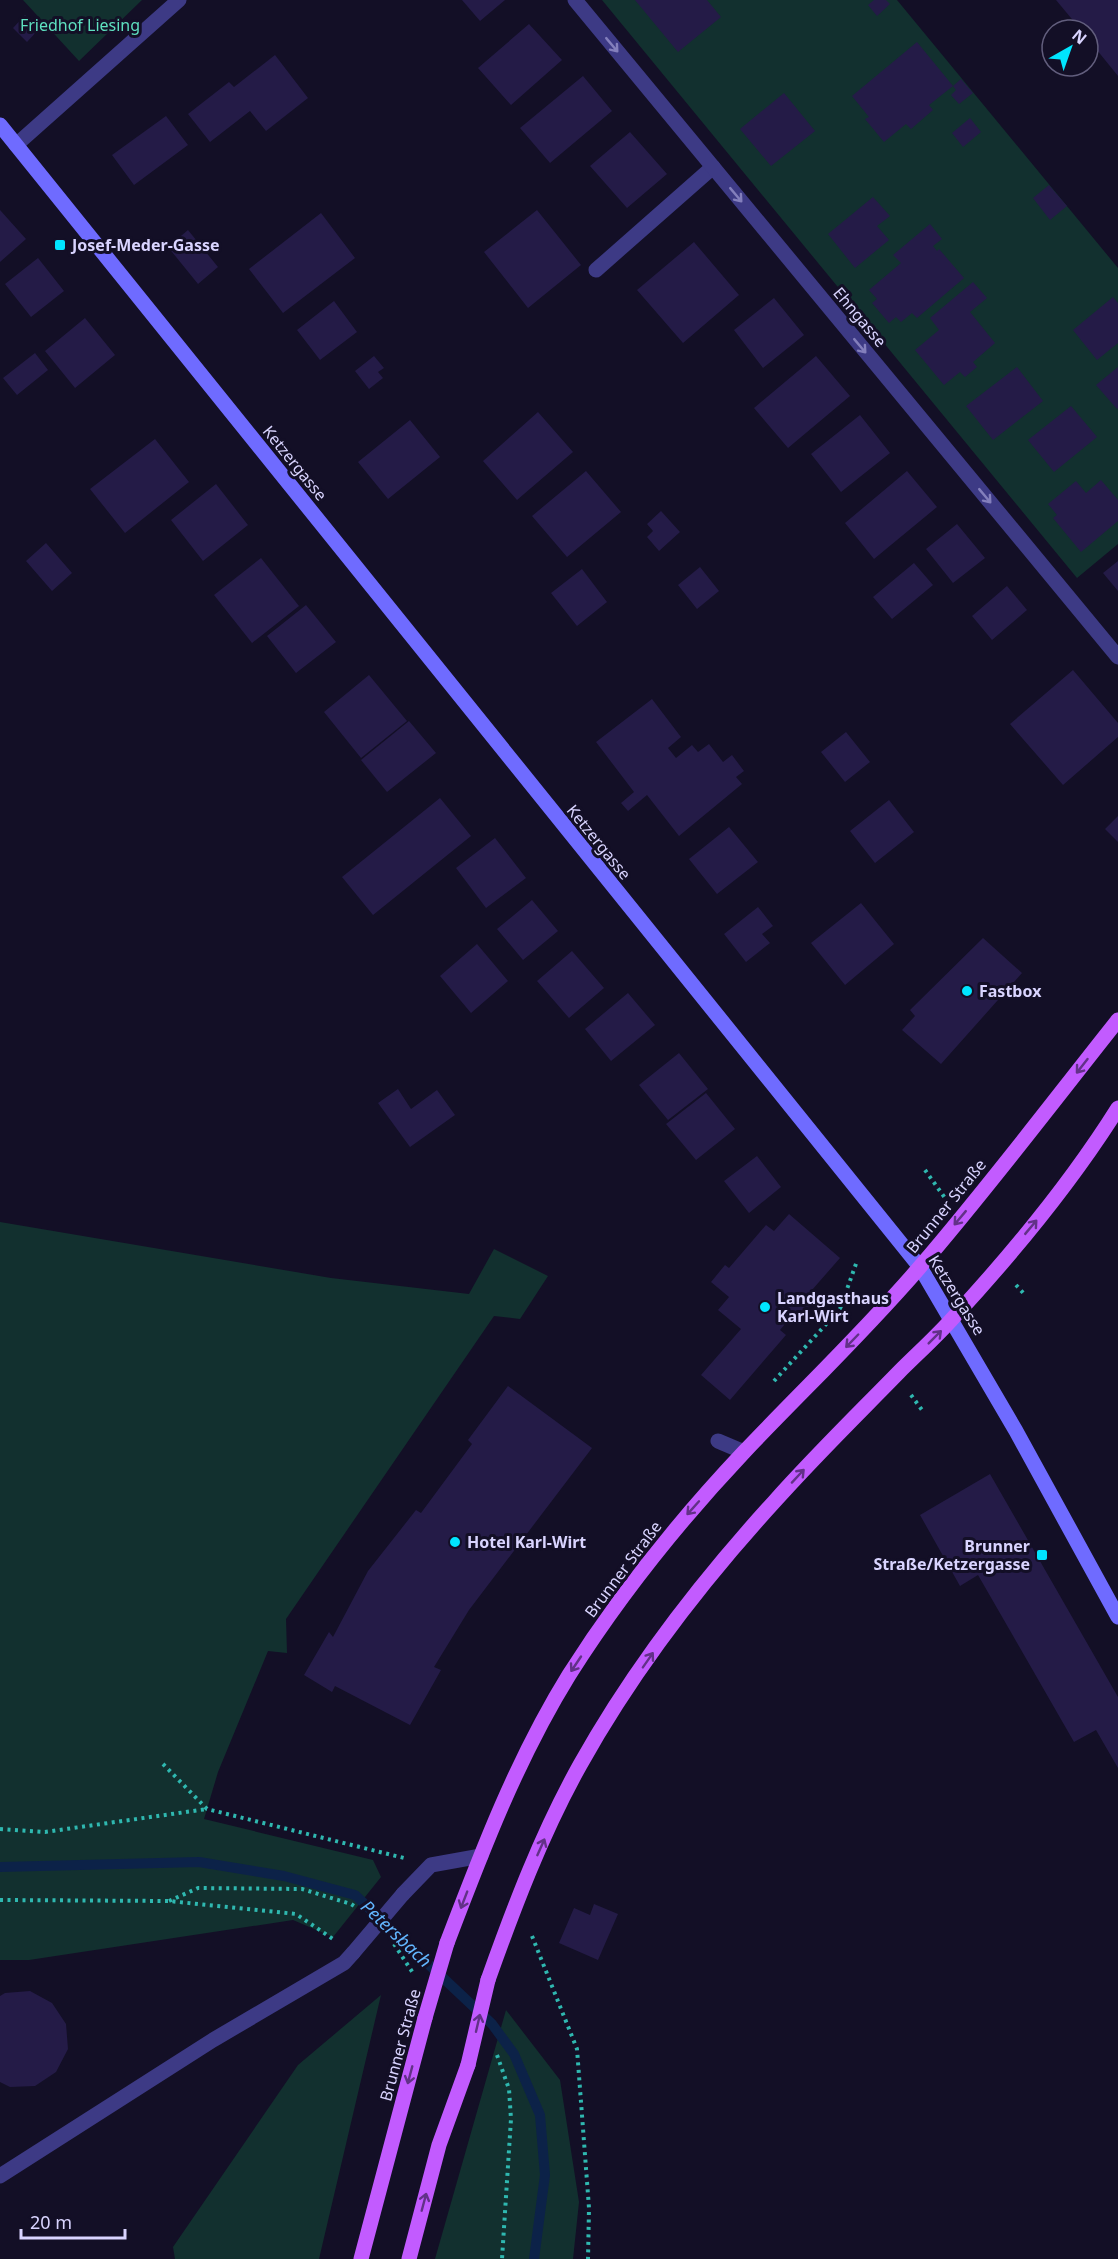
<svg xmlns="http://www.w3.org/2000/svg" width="1118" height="2259" font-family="'Noto Sans',sans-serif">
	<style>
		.green { fill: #12302f }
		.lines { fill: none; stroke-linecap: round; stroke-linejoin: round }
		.stream { stroke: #0c2248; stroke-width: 10 }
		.building { fill: #241b47 }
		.path { stroke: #2fb8b0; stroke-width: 4; stroke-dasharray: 3 4.5; stroke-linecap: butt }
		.service { stroke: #3d3a85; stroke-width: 15 }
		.minor { stroke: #3d3a85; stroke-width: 15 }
		.secondary { stroke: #6f6bff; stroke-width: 15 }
		.primary { stroke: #c25bff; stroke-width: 15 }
		.service-bridge { stroke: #3d3a85; stroke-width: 15 }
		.primary-bridge { stroke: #c25bff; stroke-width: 15 }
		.oneway { stroke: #837fbc }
		.oneway2 { stroke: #623188 }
		.poi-dot { fill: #00e5ff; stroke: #130f26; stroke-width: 2 }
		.labels { text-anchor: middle; stroke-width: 6; stroke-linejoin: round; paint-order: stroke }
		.park-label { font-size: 16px; fill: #5fe0c0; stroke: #130f26 }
		.poi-label { font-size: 16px; font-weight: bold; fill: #d9d4ff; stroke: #130f26; text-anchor: start }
		.street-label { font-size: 16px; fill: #d9d4ff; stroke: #130f26 }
		.water-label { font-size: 18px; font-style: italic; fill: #62b6ff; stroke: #130f26 }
	</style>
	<rect width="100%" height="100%" fill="#130f26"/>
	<!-- green -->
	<path class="green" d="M23 0H142L79 61Z
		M602 0H897L1118 268V544L1077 578Z
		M0 1222 331 1278 469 1294 494 1249 548 1276 520 1319 494 1316 286 1619 287 1653 268 1651 218 1772 204 1819 373 1860 381 1877 333 1937 293 1920 29 1960H0Z
		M381 1995 319 2259H175L173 2247 298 2065Z
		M506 2010 560 2080 579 2202 573 2259H435Z"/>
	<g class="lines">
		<!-- stream -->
		<path class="stream" d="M0 1867 199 1862 284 1876 355 1895 492 2024 514 2054 540 2115 545 2175 534 2259"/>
	</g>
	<!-- building -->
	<path class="building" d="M462 0H505L480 21Z
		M635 0H707L721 17 678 52Z
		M874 0H886L890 4 877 16 868 5Z
		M1056 0H1118V76L1088 39V30H1081Z
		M25 15 39 29 27 42 13 28Z
		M529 24 562 60 511 105 478 68Z
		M917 42 953 86 929 105 933 110 911 129 906 124 884 142 865 119 869 117 852 96Z
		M275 55 308 98 266 131 250 111 210 142 188 114 229 82 234 87Z
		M583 76 612 111 550 163 520 128Z
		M961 79 973 93 959 104 951 95 956 90 953 86Z
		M784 93 815 131 771 166 740 129Z
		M166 116 188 145 134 185 112 155Z
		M970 118 981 132 963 147 952 133Z
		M630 132 667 174 627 208 590 166Z
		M1049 185 1067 206 1050 220 1033 198Z
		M873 197 890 216 877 226 889 240 855 268 828 234Z
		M0 210 26 239 0 262Z
		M537 210 581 265 528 308 484 252Z
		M321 213 355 258 283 313 249 269Z
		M930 224 942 239 933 246 937 251 939 249 964 278 917 318 912 313 901 322 896 317 889 323 872 303 877 299 869 290 901 263 893 255Z
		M188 230 218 267 198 284 168 247Z
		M694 242 739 295 683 343 637 290Z
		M38 258 64 291 31 317 5 284Z
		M973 282 987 298 970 312 995 343 973 362 977 367 965 377 960 372 944 385 915 350 939 330 930 318Z
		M1113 297 1118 303V343L1097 360 1073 330Z
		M774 298 804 335 763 368 734 330Z
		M334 301 357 332 320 360 297 330Z
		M85 318 115 355 75 388 45 351Z
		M35 353 48 370 17 395 3 378Z
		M374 356 384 368 378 372 383 378 369 389 355 371Z
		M816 356 850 396 788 448 754 408Z
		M1017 367 1043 401 993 440 966 406Z
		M1118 367V408L1117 409 1096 385Z
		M1071 406 1097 437 1054 472 1028 440Z
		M538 412 573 452 517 500 483 461Z
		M860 415 890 453 841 492 811 454Z
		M410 420 440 457 388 499 358 462Z
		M155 439 189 482 125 533 90 489Z
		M586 471 621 512 567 557 532 516Z
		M907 471 937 507 874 559 845 523Z
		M1101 480 1118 500V521L1081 552 1053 518 1057 515 1048 504 1076 481 1086 493Z
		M216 484 248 525 203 561 171 520Z
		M661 511 680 532 659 551 647 537 653 531 647 524Z
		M957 524 985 558 953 583 926 549Z
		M46 543 72 573 52 591 26 561Z
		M261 558 299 606 252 643 214 595Z
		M1118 561V591L1103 573Z
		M914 563 933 585 892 619 873 597Z
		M700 567 719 591 697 609 678 585Z
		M582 569 607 602 577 626 551 593Z
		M1007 586 1027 610 992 640 972 616Z
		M306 605 336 642 296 673 267 636Z
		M1073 670 1118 723V737L1063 785 1010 724Z
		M369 675 407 721 361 758 324 712Z
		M652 699 681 737 668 748 676 758 692 745 698 752 709 744 723 762 732 755 744 771 736 777 742 784 679 836 647 795 628 811 621 803 634 792 596 742Z
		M409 721 436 753 387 792 361 760Z
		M846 732 870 762 845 782 821 752Z
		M440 798 471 836 373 915 342 877Z
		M889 800 914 832 875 863 850 831Z
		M1118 816V842L1105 829Z
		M729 827 758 862 717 894 689 859Z
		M495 838 526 878 486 908 456 868Z
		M532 900 558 931 523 960 497 929Z
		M861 903 894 944 845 985 811 943Z
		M758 907 773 926 762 934 770 943 746 962 724 934Z
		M983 938 1022 973 941 1064 902 1030 915 1016 910 1010Z
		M477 944 508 981 471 1013 440 976Z
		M572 951 604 988 569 1018 537 981Z
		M628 993 655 1025 611 1061 585 1029Z
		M679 1053 708 1089 668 1120 639 1085Z
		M398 1089 411 1109 437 1090 455 1115 410 1147 378 1103Z
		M706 1093 735 1129 696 1160 666 1124Z
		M757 1156 781 1187 749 1213 724 1181Z
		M789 1214 840 1258 805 1298 812 1304 803 1315 797 1310 780 1330 786 1335 730 1400 701 1375 741 1329 718 1310 729 1297 711 1282 725 1265 729 1268 766 1225 774 1231Z
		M508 1386 592 1448 469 1610 434 1667 441 1670 410 1725 335 1686 332 1692 304 1675 329 1632 333 1637 368 1571 416 1510 421 1513 472 1444 468 1440Z
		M990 1474 1118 1697V1768L1096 1730 1074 1742 978 1575 960 1586 920 1515Z
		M594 1904 618 1914 598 1960 559 1943 574 1908 590 1915Z
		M30 1991 52 2003 66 2024 68 2049 56 2072 35 2086 10 2087 0 2082V1996L5 1993Z"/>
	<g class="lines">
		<!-- path -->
		<path class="path" d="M925 1170 945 1198
			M1016 1285 1026 1296
			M774 1381 840 1309 857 1261
			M911 1395 922 1410
			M163 1764 207 1809 404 1858
			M0 1829 45 1832 207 1809
			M0 1900 169 1901 296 1914 333 1939
			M169 1901 198 1888 302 1889 351 1904 357 1908
			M532 1936 577 2049 589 2208 588 2259
			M394 1944 413 1973
			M497 2055 509 2089 511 2119 502 2259"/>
		<!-- service -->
		<path class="service" d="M596 270 713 167
			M718 1441 744 1452
			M403 1894 431 1865 481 1856
			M0 2176 213 2040 344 1963 353 1953"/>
		<!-- minor -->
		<path class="minor" d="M575 0 1118 657
			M16 145 179 0"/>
		<!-- secondary -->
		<path class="secondary" d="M0 125 920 1267 1016 1431 1118 1617"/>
		<!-- primary -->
		<path class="primary" d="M447 1943C482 1851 517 1759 569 1675 619 1596 679 1521 744 1452 802 1391 864 1332 919 1268 988 1188 1052 1103 1118 1020
			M488 1980C514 1907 542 1833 580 1765 633 1670 701 1582 774 1502 814 1457 857 1415 899 1372 917 1354 936 1337 953 1318 1013 1253 1071 1183 1118 1108
			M361 2259 425 2018
			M409 2259 439 2145 468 2065"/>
		<!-- service-bridge -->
		<path class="service-bridge" d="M353 1953 403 1894"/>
		<!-- primary-bridge -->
		<path class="primary-bridge" d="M425 2018 447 1943
			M468 2065 488 1980"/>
	</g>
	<!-- one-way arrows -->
	<defs><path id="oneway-shaft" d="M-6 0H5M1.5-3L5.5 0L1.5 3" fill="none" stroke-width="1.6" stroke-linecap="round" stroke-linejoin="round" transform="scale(1.5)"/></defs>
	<g class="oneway">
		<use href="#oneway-shaft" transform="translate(612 45) rotate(50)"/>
		<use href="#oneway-shaft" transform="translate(736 195) rotate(50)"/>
		<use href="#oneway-shaft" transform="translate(860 346) rotate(50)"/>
		<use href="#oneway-shaft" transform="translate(985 496) rotate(50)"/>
	</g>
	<g class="oneway2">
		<use href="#oneway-shaft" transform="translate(1082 1066) rotate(128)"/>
		<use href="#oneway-shaft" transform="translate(960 1218) rotate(130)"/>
		<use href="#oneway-shaft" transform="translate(1031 1227) rotate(-50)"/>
		<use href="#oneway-shaft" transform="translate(935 1337) rotate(-45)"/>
		<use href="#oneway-shaft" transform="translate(852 1341) rotate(134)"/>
		<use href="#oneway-shaft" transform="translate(798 1476) rotate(-47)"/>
		<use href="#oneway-shaft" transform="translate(693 1508) rotate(132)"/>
		<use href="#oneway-shaft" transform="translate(648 1660) rotate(-55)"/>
		<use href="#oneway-shaft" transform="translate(576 1664) rotate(124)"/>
		<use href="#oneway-shaft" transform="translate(541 1847) rotate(-66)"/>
		<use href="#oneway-shaft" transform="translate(464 1900) rotate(111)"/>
		<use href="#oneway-shaft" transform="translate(478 2023) rotate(-77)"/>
		<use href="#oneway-shaft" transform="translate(410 2075) rotate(105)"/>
		<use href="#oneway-shaft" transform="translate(424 2202) rotate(-75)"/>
	</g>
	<!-- markers -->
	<g class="poi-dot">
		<rect x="54" y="239" width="12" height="12" rx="3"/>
		<circle cx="967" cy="991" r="6"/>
		<circle cx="765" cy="1307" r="6"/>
		<circle cx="455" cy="1542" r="6"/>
		<rect x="1036" y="1549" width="12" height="12" rx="3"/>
	</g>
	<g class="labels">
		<!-- park labels -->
		<g class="park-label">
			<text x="80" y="31">Friedhof Liesing</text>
		</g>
		<!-- poi labels -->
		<g class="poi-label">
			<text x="72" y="251">Josef-Meder-Gasse</text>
			<text x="979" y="997">Fastbox</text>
			<text x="777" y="1304">Landgasthaus<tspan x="777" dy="18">Karl-Wirt</tspan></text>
			<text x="467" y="1548">Hotel Karl-Wirt</text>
			<text x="1030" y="1552" text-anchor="end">Brunner<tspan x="1030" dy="18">Straße/Ketzergasse</tspan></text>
		</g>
		<!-- street labels -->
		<g class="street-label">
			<text transform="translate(860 317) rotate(50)" y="6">Ehngasse</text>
			<text transform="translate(295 463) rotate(51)" y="6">Ketzergasse</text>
			<text transform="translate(599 842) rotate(51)" y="6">Ketzergasse</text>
			<text transform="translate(946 1206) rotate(-51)" y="6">Brunner Straße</text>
			<text transform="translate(957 1295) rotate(58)" y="6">Ketzergasse</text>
			<text transform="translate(623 1569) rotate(-53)" y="6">Brunner Straße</text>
			<text transform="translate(400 2045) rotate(-75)" y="6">Brunner Straße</text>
		</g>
		<!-- water labels -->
		<g class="water-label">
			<text transform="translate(396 1934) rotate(43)" y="6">Petersbach</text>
		</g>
	</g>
	<!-- north arrow -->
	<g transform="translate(1070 48) rotate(40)"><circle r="28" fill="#130f26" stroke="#625e7d" stroke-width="1.5"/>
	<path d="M0-4.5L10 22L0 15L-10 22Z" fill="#00e5ff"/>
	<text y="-9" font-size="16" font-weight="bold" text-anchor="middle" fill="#d9d4ff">N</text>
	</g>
	<!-- scale -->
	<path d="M21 2229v9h104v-9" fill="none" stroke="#d9d4ff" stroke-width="3"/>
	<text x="30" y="2229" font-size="18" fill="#d9d4ff" stroke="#130f26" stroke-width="4.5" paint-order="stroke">20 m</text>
</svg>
